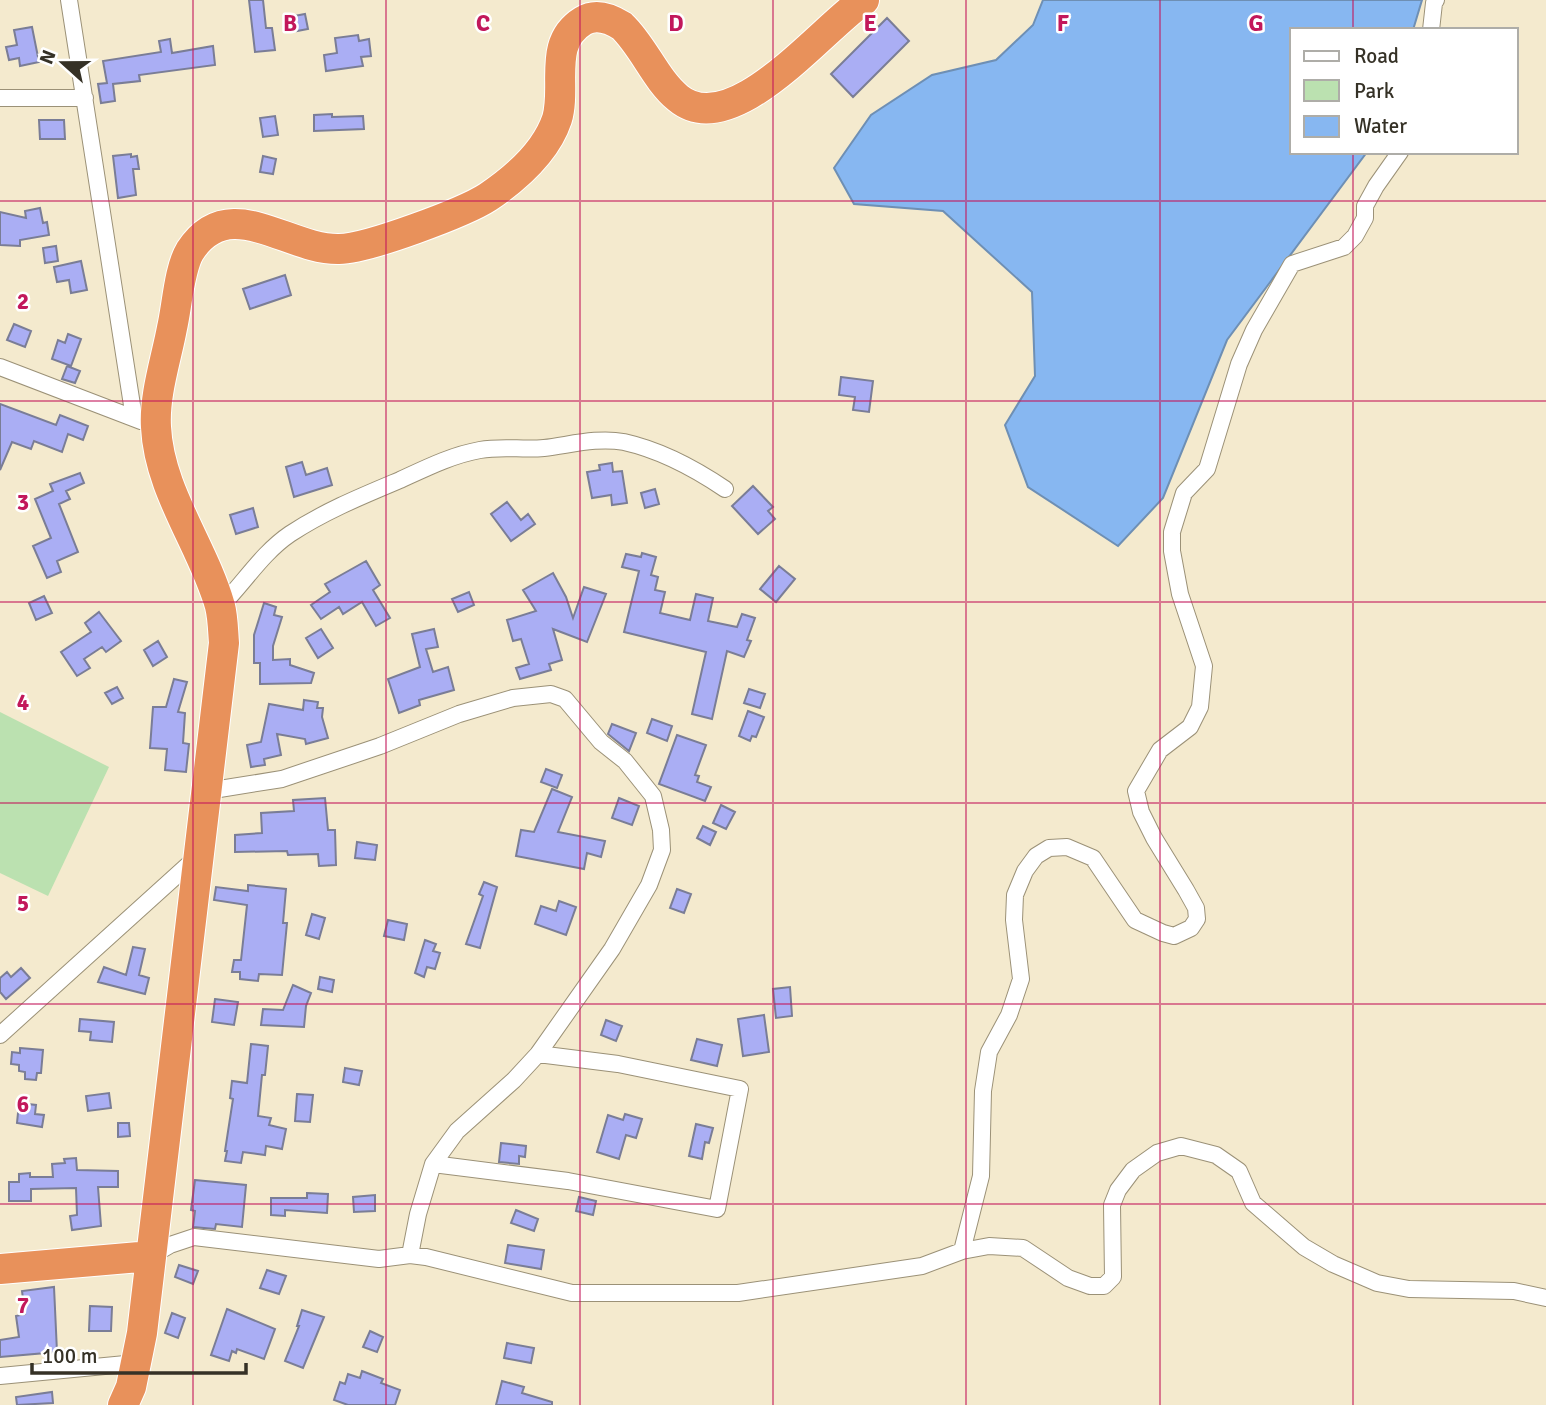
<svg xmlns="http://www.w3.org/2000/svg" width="1546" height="1405" font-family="Signika,sans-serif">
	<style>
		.green { fill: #bbe1b0 }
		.water { fill: #87b7f1; stroke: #6e8fb4; stroke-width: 2 }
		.building { fill: #aaaef4; stroke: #7a7d96; stroke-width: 2 }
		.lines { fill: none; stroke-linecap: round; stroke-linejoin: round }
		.street-casing { stroke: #9b9177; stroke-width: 18 }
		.highway-casing { stroke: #fff; stroke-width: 32 }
		.street { stroke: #fff; stroke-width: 16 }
		.highway { stroke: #e8915b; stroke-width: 30 }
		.grid { fill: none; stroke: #c2185b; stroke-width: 2; stroke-opacity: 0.55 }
		.grid-label { font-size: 23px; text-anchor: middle; font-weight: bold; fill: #c2185b; stroke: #fff; stroke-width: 5; stroke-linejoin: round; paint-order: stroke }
	</style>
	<rect width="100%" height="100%" fill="#f4eace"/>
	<!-- green -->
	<path class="green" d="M0 712 109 767 48 896 0 873Z"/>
	<!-- water -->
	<path class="water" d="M1043 0H1422L1413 30H1292V152H1367L1227 340 1163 498 1118 546 1028 487 1005 425 1035 376 1032 292 943 211 854 204 834 168 871 115 932 75 996 60 1033 25Z"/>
	<!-- building -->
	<path class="building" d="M249 0H263L266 28H272L275 50 255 52Z
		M305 14 308 29 297 31 294 16Z
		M887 18 909 41 853 97 831 74Z
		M32 27 39 62 20 66 19 58 9 60 6 47 17 45 14 30Z
		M358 35 359 41 369 39 371 56 361 57 363 66 326 71 324 55 337 53 335 38Z
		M170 39 172 53 213 46 215 65 139 75 140 81 113 84 115 101 101 103 98 84 107 83 103 61 161 52 159 41Z
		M332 114V117L363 116 364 129 314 131V115Z
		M275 116 278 135 263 137 260 118Z
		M39 120H64L65 139H40Z
		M131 154V157L137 156 139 169H133L136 195 118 198 113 156Z
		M263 156 276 159 273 174 260 172Z
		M40 208 43 223 47 222 49 235 20 240V246L0 245V212L26 218 25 211Z
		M56 246 58 261 45 263 43 248Z
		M81 261 87 290 71 293 69 280 57 282 54 267Z
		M285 275 291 295 250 309 243 289Z
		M14 324 31 331 25 347 7 340Z
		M68 334 81 339 71 366 52 359 58 340 65 343Z
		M67 366 80 371 75 383 62 379Z
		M841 377 873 381 869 412 853 410 855 397 839 395Z
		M0 404 56 425 60 415 88 426 83 440 68 434 62 452 34 441 31 449 12 442 0 470Z
		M302 462 306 475 327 468 332 485 294 497 286 467Z
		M612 463 613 472 622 471 627 503 612 505 611 495 592 498 587 472 600 470 599 465Z
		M80 473 84 483 66 491 70 499 59 504 78 552 57 561 61 572 47 578 33 546 51 538 35 499 53 491 50 484Z
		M753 486 773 507 768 511 775 519 758 534 732 506Z
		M655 489 659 504 645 508 641 493Z
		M507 502 521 520 528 514 535 524 511 541 491 514Z
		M253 508 258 527 236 534 230 515Z
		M642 553 656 557 651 575 658 577 655 590 665 592 660 613 690 620 696 594 713 598 708 621 737 627 742 614 755 618 747 640 751 641 744 657 727 651 712 719 692 714 706 652 624 632 639 571 622 567 626 554 641 557Z
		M366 561 380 585 373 590 390 618 376 626 362 602 343 614 339 607 321 619 311 605 330 592 325 584Z
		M779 566 795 579 776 602 760 589Z
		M553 573 566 597 573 618 584 587 606 594 587 642 553 629 562 660 549 664 551 670 520 679 516 668 529 664 521 639 513 641 507 620 536 611 523 590Z
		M469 592 474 605 458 612 452 599Z
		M44 596 52 613 36 620 29 603Z
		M264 603 276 607 274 615 282 617 273 646V660L290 659V665L314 673 311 683 260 684V663H254V635Z
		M99 612 121 641 106 652 102 647 84 659 90 668 77 676 61 652 91 632 85 623Z
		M321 629 333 648 318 658 306 638Z
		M434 629 438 647 426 649 433 672 448 667 454 690 419 700 420 705 399 713 388 679 420 667 412 634Z
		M158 641 167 657 153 666 144 650Z
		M174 679 187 682 178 712 185 713 183 743 189 744 186 772 165 770 167 749 150 748 153 707H166Z
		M117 687 123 698 112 704 105 693Z
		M749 689 765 694 760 708 744 703Z
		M304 700 318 702 317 708H323L322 717 328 738 306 744 305 739 277 734 281 755 264 759 265 765 251 767 247 745 261 742 269 704 303 710Z
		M748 711 764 717 756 737 752 736 750 741 739 736Z
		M652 719 672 726 667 741 647 733Z
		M612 724 636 733 629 751 608 734Z
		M677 735 706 745 695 775 699 776 697 782 711 787 705 801 659 784Z
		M546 769 562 775 557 788 541 782Z
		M552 789 572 797 558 832 605 841 601 857 587 853 584 869 516 856 521 830 534 832Z
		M325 798 328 830H335L336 865 319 866 318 854 288 855 287 851 235 852V835L262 833 261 813 294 811 293 800Z
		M619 798 639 806 632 825 612 818Z
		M721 805 735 812 726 829 713 823Z
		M703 826 716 832 710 845 697 838Z
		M357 842 377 845 375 860 355 858Z
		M484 882 497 887 480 948 466 944 483 896 479 894Z
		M248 885 286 889 283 923H287L282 975 259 974 258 981 240 979V972H232L234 960H241L247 905 214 900 216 887 248 891Z
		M677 889 691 894 684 913 670 908Z
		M559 901 576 907 566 935 535 924 541 906 556 911Z
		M312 914 325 918 319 939 306 935Z
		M388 920 407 924 404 940 384 936Z
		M425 940 436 944 433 951 440 953 435 969 427 967 424 977 415 973Z
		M133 947 145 949 139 975 149 978 145 994 98 982 104 967 126 975Z
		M21 968 30 978 6 999 0 992V978L7 972 11 977Z
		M320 977 334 980 332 992 318 989Z
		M293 985 311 993 306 1006 304 1027 261 1025 263 1009 283 1010Z
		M790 987 792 1016 776 1018 773 989Z
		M215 999 238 1002 234 1025 212 1022Z
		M764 1015 769 1052 743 1056 738 1019Z
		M80 1019 114 1022 112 1042 90 1040 91 1032 79 1031Z
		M606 1020 622 1026 616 1041 601 1035Z
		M697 1039 722 1045 717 1066 691 1060Z
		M251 1044 268 1046 265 1075H262L258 1116 271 1118 269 1125 286 1129 282 1149 266 1146 265 1155 243 1152 241 1163 225 1161 227 1151H225L233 1099 230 1098 232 1081 247 1083Z
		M20 1048 43 1050 41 1073H37L36 1080 25 1079V1072L19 1071V1065L11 1064 12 1052 20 1053Z
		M345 1068 362 1071 359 1085 343 1082Z
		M109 1093 111 1108 88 1111 86 1096Z
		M297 1094 313 1095 310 1122 295 1121Z
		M19 1103 36 1105 35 1114 44 1115 42 1127 17 1123Z
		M625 1114 642 1119 636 1138 626 1135 619 1159 597 1152 608 1115 623 1120Z
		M118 1123H129L130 1136 118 1137Z
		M696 1124 713 1128 709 1143 705 1142 702 1159 689 1156Z
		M501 1143 526 1146 525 1157 519 1156V1164L499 1162Z
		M76 1158 77 1170 118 1171V1187H98L101 1226 72 1230 70 1216 77 1215 76 1188 31 1189V1201H9V1182H19V1174L30 1173V1177H53L52 1164 65 1163 64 1159Z
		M195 1180 246 1185 242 1227 216 1224 215 1229 193 1227 195 1211 191 1210Z
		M307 1193 328 1194 327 1213 285 1210V1216L271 1215V1198H307Z
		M375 1195V1211L354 1212 353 1197Z
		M579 1197 596 1201 593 1215 576 1211Z
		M516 1210 538 1219 534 1231 511 1223Z
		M508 1245 544 1250 541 1269 505 1263Z
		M179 1265 198 1271 193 1284 175 1277Z
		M267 1270 286 1276 279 1294 260 1288Z
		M54 1287 57 1352 0 1357V1340L19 1337 16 1316 25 1314 22 1291Z
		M90 1306 112 1307 111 1331H89Z
		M227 1309 275 1329 264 1359 237 1349 236 1353 232 1351 229 1361 211 1355Z
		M302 1310 324 1317 303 1368 285 1361 299 1326H297Z
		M172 1313 185 1318 178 1338 165 1333Z
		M370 1331 383 1337 377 1352 363 1347Z
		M507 1343 534 1348 531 1363 504 1358Z
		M362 1371 383 1379 381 1383 400 1390 395 1405H348L334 1400 340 1382 345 1384 348 1374 360 1378Z
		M502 1381 524 1387 522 1393 552 1402V1405H496Z
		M52 1392 53 1403 17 1405 16 1397Z"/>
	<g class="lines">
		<!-- street casing -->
		<g class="street-casing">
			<path id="street" d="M69 0 134 418
				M1431 30 1434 3 1436 0
				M0 98H85
				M0 367 141 421
				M220 607C244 583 262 553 290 534 325 511 362 496 400 480 426 468 452 455 480 450 501 446 523 450 544 448 570 445 597 437 624 442 660 450 694 468 725 489
				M207 791 282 779 380 746 459 714 513 698 551 694 565 699 601 742 625 761 653 796 661 830 662 850 649 885 612 949 538 1054 514 1080 457 1131 433 1164 418 1214 410 1255
				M0 1035 198 856
				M433 1164 568 1181 717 1209 740 1089 618 1064 538 1054
				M962 1251 981 1176 983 1091 989 1052 1009 1015 1021 979 1014 920 1015 895 1025 871 1036 856 1049 848 1067 847 1093 858 1135 920 1163 933 1174 936 1191 928 1197 919 1196 908 1186 890 1154 838 1141 812 1136 791 1160 750 1190 727 1200 707 1204 666 1180 594 1172 551V532L1184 493 1207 469 1239 364 1254 330 1292 264 1344 247 1355 236 1365 218V206L1376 186 1400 152
				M151 1256 170 1245 194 1237 379 1259 410 1255 426 1257 572 1293H738L922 1266 962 1251 989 1246 1023 1248 1068 1278 1090 1286H1104L1113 1277 1112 1205 1118 1190 1133 1170 1157 1153 1181 1146 1216 1155 1239 1171 1253 1203 1304 1247 1333 1264 1377 1283 1409 1289 1514 1291 1546 1298
				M0 1376 136 1363"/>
		</g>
		<!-- highway casing -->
		<g class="highway-casing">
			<path id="highway" d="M0 1269 151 1256
				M123 1405 131 1387 142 1333 224 643C223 631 223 618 220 606 203 546 159 491 156 427 154 395 166 360 172 328 177 307 179 269 190 251 229 191 287 250 339 249 367 249 465 212 488 197 516 178 546 152 557 119 567 86 547 43 583 21 596 13 611 19 622 26 644 47 655 79 678 98 732 143 822 28 864 0"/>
		</g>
		<!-- street -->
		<use href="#street" class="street"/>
		<!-- highway -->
		<use href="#highway" class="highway"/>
	</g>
	<!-- grid -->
	<path class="grid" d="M193 0V1405M386 0V1405M580 0V1405M773 0V1405M966 0V1405M1160 0V1405M1353 0V30M1353 152V1405M0 201H1546M0 401H1546M0 602H1546M0 803H1546M0 1004H1546M0 1204H1546"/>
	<g class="grid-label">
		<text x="290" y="31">B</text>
		<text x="483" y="31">C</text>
		<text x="676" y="31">D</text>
		<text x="870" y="31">E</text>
		<text x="1063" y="31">F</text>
		<text x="1256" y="31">G</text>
		<text x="23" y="309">2</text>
		<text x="23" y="510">3</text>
		<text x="23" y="710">4</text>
		<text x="23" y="911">5</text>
		<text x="23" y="1112">6</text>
		<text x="23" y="1313">7</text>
	</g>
	<!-- legend -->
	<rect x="1290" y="28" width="228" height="126" fill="#ffffff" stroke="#aeada8" stroke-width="2"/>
	<rect x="1304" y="51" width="35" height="10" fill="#ffffff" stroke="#aeada8" stroke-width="2"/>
	<text x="1354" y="63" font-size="21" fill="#353126">Road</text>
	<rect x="1304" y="80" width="35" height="21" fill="#bbe1b0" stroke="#aeada8" stroke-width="2"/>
	<text x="1354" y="98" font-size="21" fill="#353126">Park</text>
	<rect x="1304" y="116" width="35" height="21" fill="#87b7f1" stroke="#aeada8" stroke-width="2"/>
	<text x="1354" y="133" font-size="21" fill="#353126">Water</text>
	<!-- north arrow -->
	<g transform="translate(63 63) rotate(291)" stroke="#ffffff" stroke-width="5" paint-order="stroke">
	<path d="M0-5L12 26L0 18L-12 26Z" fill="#353126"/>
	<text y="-10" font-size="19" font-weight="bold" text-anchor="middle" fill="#353126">N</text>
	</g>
	<!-- scale -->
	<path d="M32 1363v10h214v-10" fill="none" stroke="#353126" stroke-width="3.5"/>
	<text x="42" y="1363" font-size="21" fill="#353126" stroke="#ffffff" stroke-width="5" paint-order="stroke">100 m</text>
</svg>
